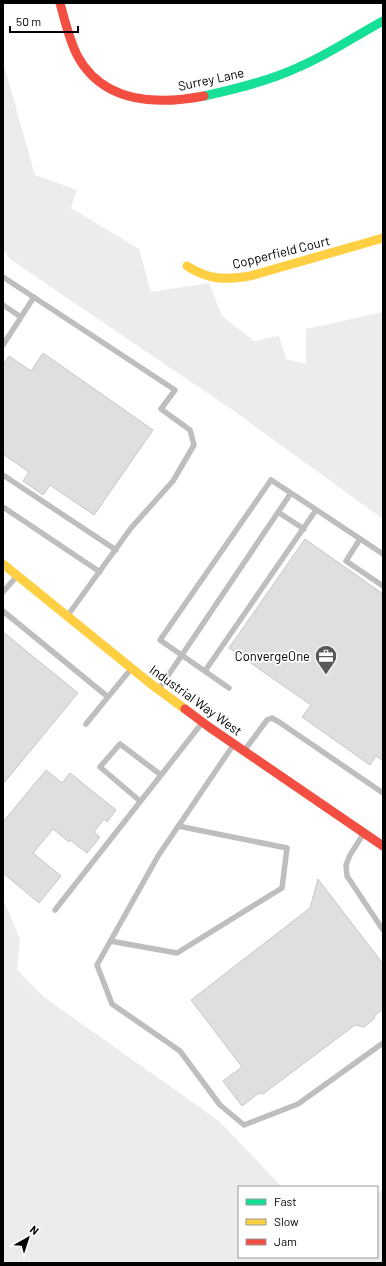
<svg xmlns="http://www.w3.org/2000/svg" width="386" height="1266" font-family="Barlow,sans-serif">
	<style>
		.green { fill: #ececec }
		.building { fill: #dfdfdf; stroke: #c7c7c7 }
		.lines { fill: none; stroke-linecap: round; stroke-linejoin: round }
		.lane { stroke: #bebebe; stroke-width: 5.5 }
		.fast { stroke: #16e098; stroke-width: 9 }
		.slow { stroke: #ffcf43; stroke-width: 9 }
		.jam { stroke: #f24e42; stroke-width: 9 }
		.labels { text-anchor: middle; stroke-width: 3.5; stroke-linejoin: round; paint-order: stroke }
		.street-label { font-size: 13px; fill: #000; stroke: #fff }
		.poi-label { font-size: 13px; fill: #000; stroke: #fff; text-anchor: end }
	</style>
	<rect width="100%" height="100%" fill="#fff"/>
	<!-- green -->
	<path class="green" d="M3 62 35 175 77 190 71 208 139 249 151 292 209 283 222 316 254 341 279 336 286 359 306 364V329L383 312V519L231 409 11 260 3 250Z
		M3 899 20 939 17 970 44 997 219 1121 282 1187H239V1257H377V1193L383 1189V1263H3Z"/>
	<!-- building -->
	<path class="building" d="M43 353 153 430 94 515 50 485 43 495 23 481 29 472 3 454V365L9 356 31 371Z
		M305 539 383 594V761L376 756 370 765 302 717 311 705 229 648Z
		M3 632 78 693 3 784Z
		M46 770 62 783 70 773 116 810 107 822 104 819 94 832 100 837 87 853 70 840 69 842 53 829 33 853 61 876 39 903 3 873V822Z
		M318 879 383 964V1009L374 1016 375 1018 364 1027 355 1025 263 1094 259 1093 242 1106 223 1081 242 1067 191 1000 310 908Z"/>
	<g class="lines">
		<!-- lane -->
		<path class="lane" d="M3 277 175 390 161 409 190 430 194 445 173 481 131 528 68 615
			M3 305 21 317
			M3 345 34 297
			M3 475 116 550
			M3 507 100 572
			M278 512 304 529
			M360 539 346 561 383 586
			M3 592 17 576
			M3 611 108 697 131 669
			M205 671 316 510
			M229 688 160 640 271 480 291 493
			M159 689 291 493 383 554
			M86 724 108 697
			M234 744 158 856 97 965 112 1004 180 1051 220 1105 244 1125 298 1104 383 1043
			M244 751 267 720 272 718 279 722 383 793
			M140 801 100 767 120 744 161 775
			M364 833 350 855 346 865 347 876 383 930
			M55 910 202 723
			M110 941 177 953 282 888 287 848 178 826"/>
		<!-- fast -->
		<path class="fast" d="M204 96C236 89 269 81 299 67 328 55 355 36 383 21"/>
		<!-- slow -->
		<path class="slow" d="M187 266C209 280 224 280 250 276L383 238
			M3 564 151 684 185 709"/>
		<!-- jam -->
		<path class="jam" d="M60 3C65 21 69 39 77 55 103 104 157 105 204 96
			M185 709 209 727 383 846"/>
	</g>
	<!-- icons -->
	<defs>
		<g id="office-pin" transform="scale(1.15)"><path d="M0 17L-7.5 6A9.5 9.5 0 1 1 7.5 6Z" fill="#595959" stroke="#fff"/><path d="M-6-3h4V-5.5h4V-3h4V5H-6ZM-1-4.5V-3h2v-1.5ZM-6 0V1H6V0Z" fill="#fff"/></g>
	</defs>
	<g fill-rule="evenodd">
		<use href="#office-pin" x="326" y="656"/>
	</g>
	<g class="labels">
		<!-- street labels -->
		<g class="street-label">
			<text transform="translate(211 79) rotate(-12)" y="5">Surrey Lane</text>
			<text transform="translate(281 252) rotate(-14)" y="5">Copperfield Court</text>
			<text transform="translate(196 700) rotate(36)" y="5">Industrial Way West</text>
		</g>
		<!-- poi labels -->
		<g class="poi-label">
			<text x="310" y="661">ConvergeOne</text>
		</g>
	</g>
	<!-- border -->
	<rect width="386" height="1266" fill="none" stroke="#000000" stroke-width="8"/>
	<!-- legend -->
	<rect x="238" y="1186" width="140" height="72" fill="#ffffff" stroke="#999999"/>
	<rect x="246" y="1199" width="20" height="6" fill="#16e098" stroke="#999999"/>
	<text x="274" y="1206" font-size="12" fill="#000000">Fast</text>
	<rect x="246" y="1219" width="20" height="6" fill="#ffcf43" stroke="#999999"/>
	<text x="274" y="1226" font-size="12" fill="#000000">Slow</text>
	<rect x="246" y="1239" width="20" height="6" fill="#f24e42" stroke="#999999"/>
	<text x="274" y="1246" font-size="12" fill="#000000">Jam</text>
	<!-- north arrow -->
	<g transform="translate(28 1238) rotate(39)" stroke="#ffffff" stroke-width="3" paint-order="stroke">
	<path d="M0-3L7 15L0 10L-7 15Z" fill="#000000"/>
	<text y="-6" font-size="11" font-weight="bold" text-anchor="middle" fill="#000000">N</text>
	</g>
	<!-- scale -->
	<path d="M10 26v6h68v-6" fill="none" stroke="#000000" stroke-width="2"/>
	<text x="16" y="26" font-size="12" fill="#000000" stroke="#ffffff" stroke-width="3" paint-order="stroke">50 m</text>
</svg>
